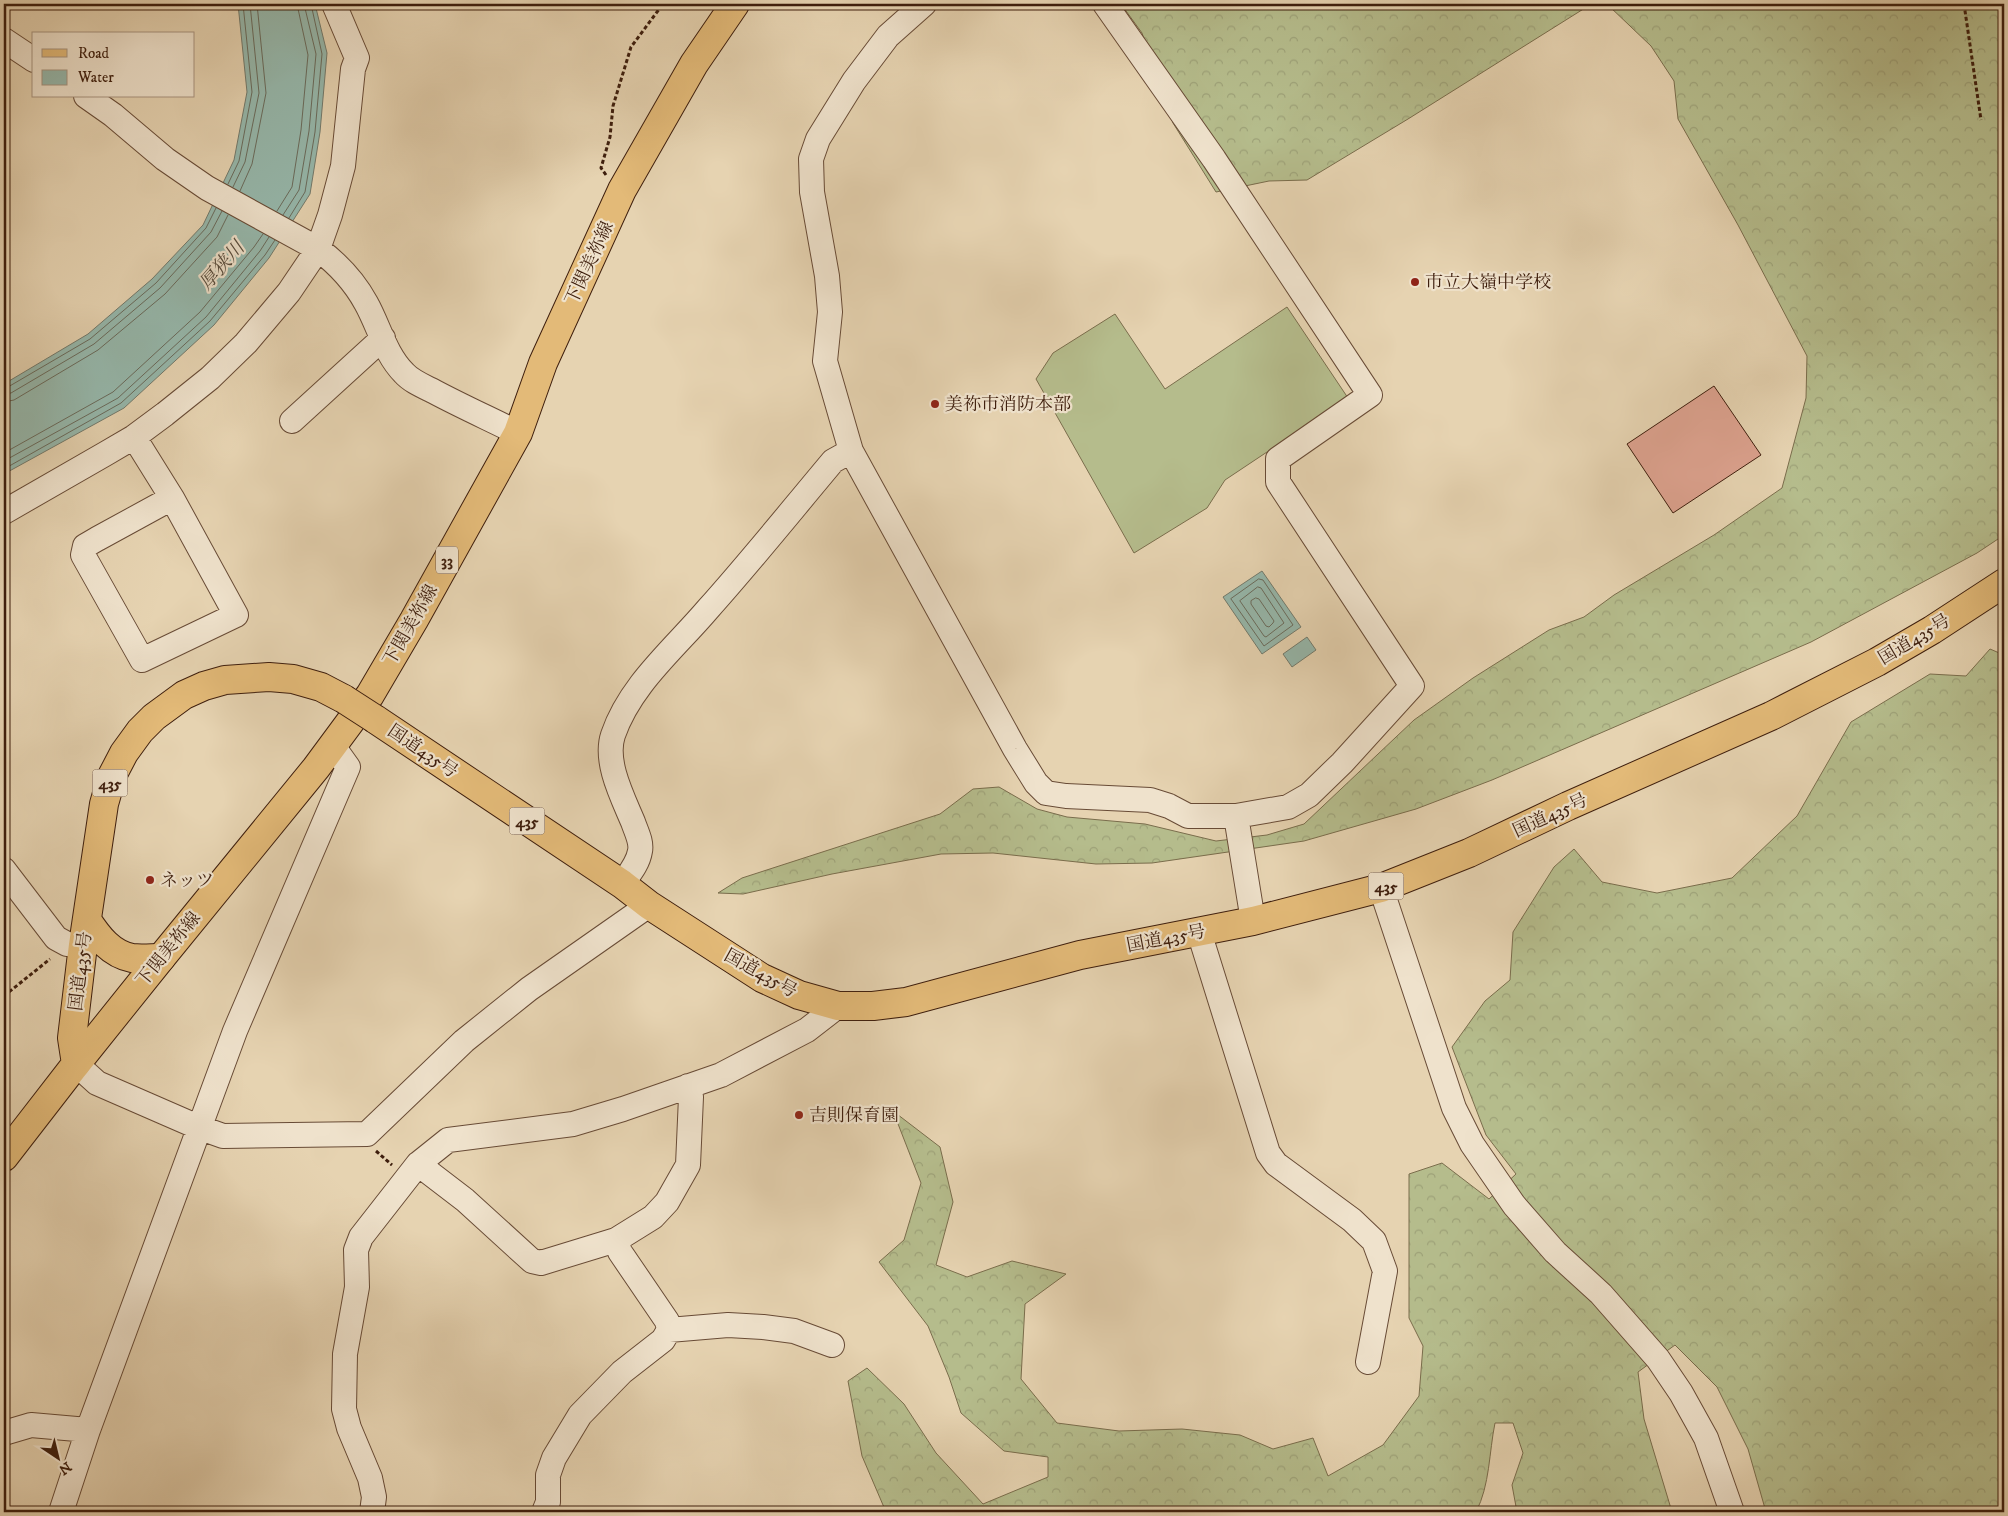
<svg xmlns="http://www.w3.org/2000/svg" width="2008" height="1516" font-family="'IM FELL DW Pica','Noto Serif JP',serif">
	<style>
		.forest { fill: url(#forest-crowns); stroke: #7a6d4c }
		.pitch { fill: #b5bc8c; stroke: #7a6d4c }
		.water { fill: #96b8ac; stroke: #737a6c }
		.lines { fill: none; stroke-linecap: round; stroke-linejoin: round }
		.shore { stroke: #6a6b5c; stroke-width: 1 }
		.building { fill: #dda28f; stroke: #3e1e0d }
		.minor-casing { stroke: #684b36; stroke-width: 26 }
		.major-casing { stroke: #3e1e0d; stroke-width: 30 }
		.highway-casing { stroke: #3e1e0d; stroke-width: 30 }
		.path { stroke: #3e1e0d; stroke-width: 3; stroke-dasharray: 4 2.5; stroke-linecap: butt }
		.minor { stroke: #efe2cc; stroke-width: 24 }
		.major { stroke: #e3ba78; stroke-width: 28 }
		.highway { stroke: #e3ba78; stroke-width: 28 }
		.highway-bridge-casing { stroke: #3e1e0d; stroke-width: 30; stroke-linecap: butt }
		.highway-bridge { stroke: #e3ba78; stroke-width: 28 }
		.poi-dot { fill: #8f2418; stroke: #efe2cc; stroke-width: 2 }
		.labels { text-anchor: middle; stroke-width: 4.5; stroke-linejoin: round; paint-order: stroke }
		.shield { fill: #efe2cc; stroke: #735946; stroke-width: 1 }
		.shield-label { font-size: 16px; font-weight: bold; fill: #3e1e0d }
		.street-label { font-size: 18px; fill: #3e1e0d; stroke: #efe2cc }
		.poi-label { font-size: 18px; fill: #3e1e0d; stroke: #efe2cc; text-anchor: start }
		.water-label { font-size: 19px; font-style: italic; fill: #584c3d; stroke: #efe2cc }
	</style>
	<defs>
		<pattern id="forest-crowns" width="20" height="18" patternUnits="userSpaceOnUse" patternTransform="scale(1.25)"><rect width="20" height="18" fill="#b5bc8c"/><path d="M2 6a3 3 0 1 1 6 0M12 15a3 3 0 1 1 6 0" fill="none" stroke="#9da178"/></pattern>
	</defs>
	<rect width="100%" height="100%" fill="#e6d3b1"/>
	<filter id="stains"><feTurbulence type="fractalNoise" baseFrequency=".004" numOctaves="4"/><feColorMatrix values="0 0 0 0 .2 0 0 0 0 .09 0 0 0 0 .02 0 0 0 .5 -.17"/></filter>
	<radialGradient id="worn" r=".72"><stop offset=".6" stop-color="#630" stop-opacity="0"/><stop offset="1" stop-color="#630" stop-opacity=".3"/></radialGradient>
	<!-- forest -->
	<path class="forest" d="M1121 4H2004V535L1977 553 1811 642 1492 780 1416 809 1304 841 1152 863 1096 864 993 853 941 854 832 874 743 894 718 893 742 878 940 814 973 789 999 787 1037 809 1067 817 1145 824 1216 841 1267 835 1304 824 1414 720 1473 678 1549 630 1584 617 1614 595 1714 535 1782 488 1806 398 1807 356 1738 225 1678 119 1674 81 1651 46 1609 6 1585 8 1408 119 1307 180 1269 181 1216 192 1173 123 1142 33Z
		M1990 649 2004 655V1512H1766L1748 1449 1717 1387 1675 1345 1638 1372 1644 1419 1672 1512H1517L1512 1485 1523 1453 1513 1423H1495C1489 1452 1490 1485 1476 1512H886L862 1456 848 1381 867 1368 904 1404 936 1453 983 1504 1048 1477V1457L1004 1451 961 1413 949 1377 928 1326 879 1262 904 1240 921 1183 893 1111 940 1147 953 1202 936 1265 967 1277 1012 1261 1066 1274 1025 1304 1021 1379 1057 1423 1119 1431 1182 1429 1240 1435 1273 1449 1313 1438 1328 1476 1383 1445 1419 1396 1423 1346 1409 1318V1174L1442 1163 1489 1199 1516 1174 1486 1135 1452 1047 1485 1001 1510 980 1513 932 1554 867 1574 849 1602 882 1657 893 1732 878 1797 816 1851 722 1930 674 1966 676Z"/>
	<!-- pitch -->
	<path class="pitch" d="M1287 307 1348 398 1225 480 1207 508 1134 553 1036 379 1053 353 1115 314 1165 389Z"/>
	<!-- water -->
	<path class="water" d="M238 4H315L327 53 320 132 310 194 269 258 214 325 124 408 4 474V384L88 334 152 279 203 225 234 160 247 92Z
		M1262 571 1301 627 1262 654 1223 597Z
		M1307 637 1316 650 1292 667 1283 654Z"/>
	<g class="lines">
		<!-- shore -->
		<path class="shore" d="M228 184 239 161 252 92 243 4
			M233 187 245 162 259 93 250 4
			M240 191 252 164 266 93 257 4
			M277 211 292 187 301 130 308 55 297 4
			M283 215 299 190 309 131 316 54 304 4
			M289 218 305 192 315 132 322 54 311 4
			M4 388 8 387 90 339 156 283 206 228 216 208
			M4 394 11 393 94 344 160 288 211 232 222 211
			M4 402 14 400 98 350 165 294 217 237 228 215
			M4 453 113 392 200 312 254 247 263 234
			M4 461 118 398 206 317 260 251 269 237
			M4 469 121 403 210 321 265 255 275 240
			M1259 579 1263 580 1293 625 1264 646 1231 599Z
			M1258 587 1261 588 1284 623 1266 637 1264 636 1240 601Z
			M1256 598 1259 599 1274 621 1273 623 1269 627 1266 626 1251 604V601Z"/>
	</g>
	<!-- building -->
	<path class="building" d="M1714 386 1761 455 1673 513 1627 444Z"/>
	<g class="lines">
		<!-- minor casing -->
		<g class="minor-casing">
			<path id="minor" d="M924 4 888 36 854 81 818 139 811 159 812 192 827 276 830 312 825 361 851 451 1015 749 1036 783 1046 793 1066 796 1150 800 1169 806 1188 816H1236L1253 921
				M1105 4 1214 159 1370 395 1278 459V482L1412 686 1342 763 1309 795 1288 807 1236 816
				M4 40 34 60
				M86 96 113 115 165 159 207 188 318 249C338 264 354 281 366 303 379 326 385 354 404 373 411 381 423 386 433 391 461 406 490 419 518 433
				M292 421 383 338
				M134 437 172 498 236 615 142 660 83 555 85 546 97 539 172 498
				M4 512 105 454 134 437 165 414 210 378 246 343 289 292 318 249 330 215 343 166 353 69 357 58 334 4
				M4 870 56 938 67 944 83 945
				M622 884C629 874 638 864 640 851 642 842 636 831 633 822 623 798 604 762 613 735 630 685 674 649 708 609 751 561 791 511 833 461L851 451
				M1381 888 1454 1108 1472 1144 1514 1205 1555 1252 1601 1294 1658 1359 1681 1393 1706 1438 1732 1512
				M1199 932 1268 1153 1276 1164 1352 1220 1374 1241 1385 1271 1368 1362
				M76 1064 97 1083 198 1127 223 1136 367 1134 464 1041 529 989 649 905
				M418 1164 465 1200 532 1261 541 1263 616 1240
				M669 1330 728 1325 763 1327 794 1331 832 1345
				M4 1433 31 1425 88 1430
				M61 1512 88 1430 235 1031 348 767 333 746
				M372 1512 374 1497 370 1478 349 1428 344 1409 345 1354 357 1287 356 1250 361 1237 418 1164 448 1140 573 1124 623 1109 721 1075 807 1030 838 1006
				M544 1512 548 1502V1475L554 1458 580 1415 622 1372 663 1340 669 1330 667 1321 620 1252 616 1240 653 1217 667 1202 688 1165 691 1097 688 1086"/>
		</g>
		<!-- major casing -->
		<g class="major-casing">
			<path id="major" d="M76 1064 161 958 316 768 370 695 414 620 518 433 543 363 622 190 694 64 735 4"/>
		</g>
		<!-- highway casing -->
		<g class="highway-casing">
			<path id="highway" d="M375 719 622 884 649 905 762 978 799 995 838 1006H873L906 1002 1080 955 1253 921 1381 888 1469 853 1568 806 1771 716 1877 662 1932 630 2004 583
				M87 920C98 937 111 954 132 958 141 959 152 958 161 958
				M4 1157 76 1064 72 1038 83 945 104 804 112 776 124 753 140 731 154 717 184 695 204 686 225 680 269 677 293 679 321 687 344 699"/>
		</g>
		<!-- path -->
		<path class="path" d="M1964 4 1981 120
			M606 175 601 168 610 137 613 106 631 47 663 4
			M4 996 50 959
			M376 1151 392 1165"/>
		<!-- minor -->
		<use href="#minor" class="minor"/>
		<!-- major -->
		<use href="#major" class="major"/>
		<!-- highway -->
		<use href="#highway" class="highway"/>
		<!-- highway-bridge casing -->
		<g class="highway-bridge-casing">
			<path id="highway-bridge" d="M344 699 375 719"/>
		</g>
		<!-- highway-bridge -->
		<use href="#highway-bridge" class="highway-bridge"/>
	</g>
	<!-- markers -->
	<g class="poi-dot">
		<circle cx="1415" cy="282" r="5"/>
		<circle cx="935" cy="404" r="5"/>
		<circle cx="150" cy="880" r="5"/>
		<circle cx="799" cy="1115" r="5"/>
	</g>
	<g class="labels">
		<!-- shield labels -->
		<g class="shield">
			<rect x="436" y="546.5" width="22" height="27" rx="4"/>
			<rect x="92.5" y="769.5" width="35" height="27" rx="4"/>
			<rect x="509.5" y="807.5" width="35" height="27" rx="4"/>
			<rect x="1368.5" y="872.5" width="35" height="27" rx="4"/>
		</g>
		<g class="shield-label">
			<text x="447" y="566">33</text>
			<text x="110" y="789">435</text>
			<text x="527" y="827">435</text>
			<text x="1386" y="892">435</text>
		</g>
		<!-- street labels -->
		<g class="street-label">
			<text transform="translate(589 263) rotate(-65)" y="6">下関美祢線</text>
			<text transform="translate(410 625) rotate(-60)" y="6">下関美祢線</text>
			<text transform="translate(1914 639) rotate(-31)" y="6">国道435号</text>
			<text transform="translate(423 751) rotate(34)" y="6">国道435号</text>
			<text transform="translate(1550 815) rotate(-25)" y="6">国道435号</text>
			<text transform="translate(1166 938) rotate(-11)" y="6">国道435号</text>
			<text transform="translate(168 949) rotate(-51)" y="6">下関美祢線</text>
			<text transform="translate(80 971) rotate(-83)" y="6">国道435号</text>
			<text transform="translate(761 973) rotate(29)" y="6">国道435号</text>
		</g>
		<!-- poi labels -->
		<g class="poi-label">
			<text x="1425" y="288">市立大嶺中学校</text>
			<text x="945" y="410">美祢市消防本部</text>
			<text x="160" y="886">ネッツ</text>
			<text x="809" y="1121">吉則保育園</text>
		</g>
		<!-- water labels -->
		<g class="water-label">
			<text transform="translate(221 265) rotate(-49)" y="7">厚狭川</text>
		</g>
	</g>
	<!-- margin -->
	<rect width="2008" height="1516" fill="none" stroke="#e6d3b1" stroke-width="20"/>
	<rect x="5" y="5" width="1998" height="1506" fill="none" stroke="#3e1e0d" stroke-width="2.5"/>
	<rect x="10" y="10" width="1988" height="1496" fill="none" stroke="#3e1e0d"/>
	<!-- legend -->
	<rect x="32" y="32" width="162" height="65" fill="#efe2cc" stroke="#a89480"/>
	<rect x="42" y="49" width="25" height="8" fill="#e3ba78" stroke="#a89480"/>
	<text x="78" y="58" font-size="15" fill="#3e1e0d">Road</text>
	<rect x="42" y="70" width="25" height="15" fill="#96b8ac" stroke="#a89480"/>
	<text x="78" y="82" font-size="15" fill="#3e1e0d">Water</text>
	<!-- north arrow -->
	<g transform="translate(58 1458) rotate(145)" stroke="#efe2cc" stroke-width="4" paint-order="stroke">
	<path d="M0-4L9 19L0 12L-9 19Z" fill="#3e1e0d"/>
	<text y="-8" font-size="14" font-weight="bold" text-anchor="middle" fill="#3e1e0d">N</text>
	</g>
	<rect width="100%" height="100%" filter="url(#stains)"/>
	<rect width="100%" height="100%" fill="url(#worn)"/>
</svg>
